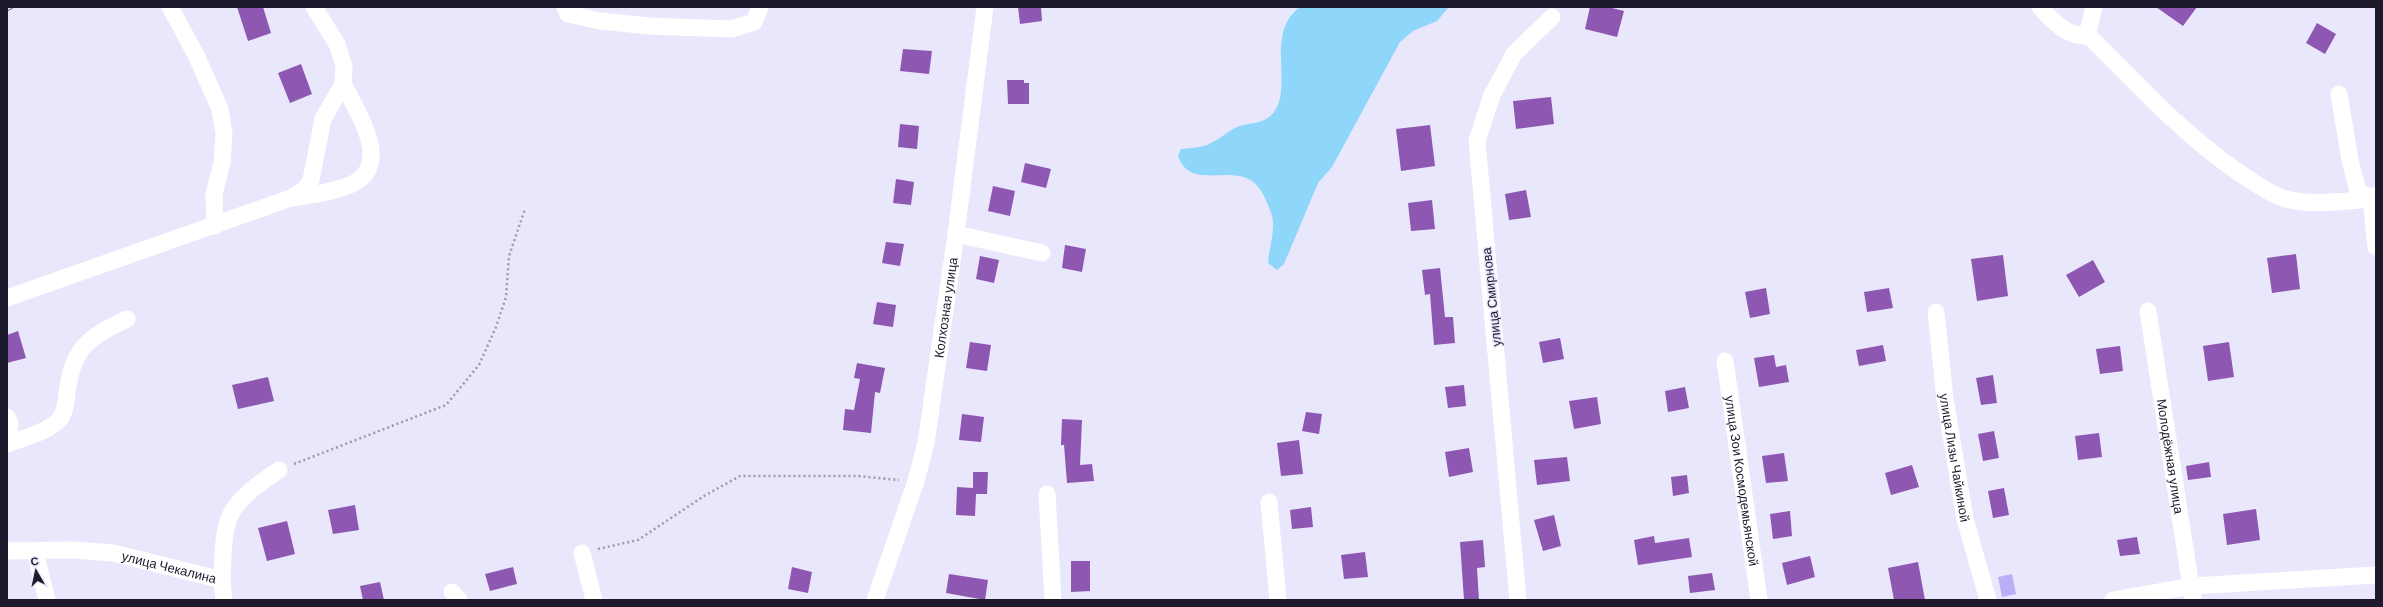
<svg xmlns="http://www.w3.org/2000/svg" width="2383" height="607" font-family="Barlow,sans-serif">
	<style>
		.green { fill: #b9aff6 }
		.water { fill: #8ed6fa }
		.building { fill: #8e57b2 }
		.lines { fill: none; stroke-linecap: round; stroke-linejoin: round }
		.path { stroke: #9b99ac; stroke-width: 2.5; stroke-dasharray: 2 3; stroke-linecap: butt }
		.minor { stroke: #fff; stroke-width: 17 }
		.rail-casing { stroke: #565366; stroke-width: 4.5 }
		.rail { stroke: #e9e7fb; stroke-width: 3; stroke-dasharray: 9; stroke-linecap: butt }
		.labels { text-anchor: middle; stroke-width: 3; stroke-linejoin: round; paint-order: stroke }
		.street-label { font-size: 13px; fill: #1d1a2c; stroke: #e9e7fb }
	</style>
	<rect width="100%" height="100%" fill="#e9e7fb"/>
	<!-- green -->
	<path class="green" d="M2012 574 2016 594 2002 597 1998 577Z"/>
	<!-- water -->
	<path class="water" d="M1300 7H1449L1437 21 1413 31 1400 42 1332 167 1318 183 1284 264 1277 270 1268 263C1269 250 1274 234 1273 221 1272 213 1268 205 1265 198 1245 151 1193 198 1178 156L1181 149C1191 148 1202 148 1211 143 1220 139 1228 131 1237 127 1246 123 1261 124 1269 117 1298 94 1262 34 1300 7Z"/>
	<!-- building -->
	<path class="building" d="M237 7H263L271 33 248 41Z
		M1018 7H1041L1042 21 1020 24Z
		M1590 7H1608L1624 11 1617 37 1585 29Z
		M2156 7H2197L2183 26Z
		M2317 23 2336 34 2325 54 2306 43Z
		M903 49 932 51 929 74 900 71Z
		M301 64 312 94 290 103 278 73Z
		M1007 80H1024V83H1029V104H1008Z
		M1551 97 1554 124 1516 129 1513 101Z
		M900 124 919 126 917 149 898 147Z
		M1430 125 1435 166 1401 171 1396 129Z
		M1025 163 1051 169 1046 188 1021 182Z
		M896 179 914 182 911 205 893 203Z
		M993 186 1015 191 1010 216 988 211Z
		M1526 190 1531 217 1509 220 1505 194Z
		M1432 200 1435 229 1411 231 1408 203Z
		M886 242 904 244 900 266 882 263Z
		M1065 245 1086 249 1082 272 1062 268Z
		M2296 254 2300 289 2272 293 2267 258Z
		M2003 255 2008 296 1977 301 1971 259Z
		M980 256 999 260 994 283 976 279Z
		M2093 260 2105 282 2079 297 2066 275Z
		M1440 268 1445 317H1453L1455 343 1434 345 1430 294 1425 295 1422 270Z
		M1766 288 1770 314 1750 318 1745 292Z
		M1889 288 1893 308 1867 312 1864 292Z
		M877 302 896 305 893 327 873 324Z
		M18 331 26 358 7 363V335Z
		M1560 338 1564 359 1543 363 1539 342Z
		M970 342 991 345 987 371 966 368Z
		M2229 342 2234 377 2208 381 2203 346Z
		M1883 345 1886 361 1859 366 1856 350Z
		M2120 346 2123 371 2100 374 2096 349Z
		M1774 355 1776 367 1786 365 1789 382 1759 387 1754 358Z
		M857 363 885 368 880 393 875 392 871 433 843 430 845 409 854 410 860 379 854 378Z
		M1993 375 1997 403 1981 405 1976 378Z
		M268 377 274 401 238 409 232 385Z
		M1464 385 1466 406 1448 408 1445 387Z
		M1685 387 1689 408 1668 412 1665 391Z
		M1597 397 1601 424 1574 429 1569 401Z
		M1306 412 1322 414 1319 434 1302 431Z
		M962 414 984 417 981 442 959 440Z
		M1062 419 1082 420 1080 465 1092 464 1094 481 1067 483 1064 445H1061Z
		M1994 431 1999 458 1983 461 1978 434Z
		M2099 433 2102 457 2078 460 2075 436Z
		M1299 440 1303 474 1281 476 1277 443Z
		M1469 448 1473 472 1449 477 1445 452Z
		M1784 453 1788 481 1766 483 1762 456Z
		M1567 457 1570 481 1537 485 1534 460Z
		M2209 462 2211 477 2188 480 2186 466Z
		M1912 465 1919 487 1891 495 1885 473Z
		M973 472H988L987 494H976L975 516 956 515 957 487 973 488Z
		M1687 475 1689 493 1673 496 1671 477Z
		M2004 488 2009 515 1993 518 1988 491Z
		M355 505 359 530 333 534 328 510Z
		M1311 507 1313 527 1292 529 1290 510Z
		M2256 509 2260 540 2227 545 2223 514Z
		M1790 511 1792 536 1773 539 1770 514Z
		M1554 515 1561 546 1543 551 1534 520Z
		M287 521 295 554 267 561 258 528Z
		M1654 536 1655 543 1689 538 1692 557 1638 565 1634 540Z
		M2137 537 2140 554 2120 556 2117 540Z
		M1483 540 1485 567 1477 568 1479 600H1464L1460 542Z
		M1365 552 1368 577 1344 579 1341 555Z
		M1810 556 1815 577 1787 585 1782 563Z
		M1071 561H1090V591L1071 592Z
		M1918 562 1925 600H1894L1888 568Z
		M513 567 517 584 490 591 485 574Z
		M792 567 812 572 808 593 788 589Z
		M1712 573 1715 590 1690 593 1688 576Z
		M949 574 988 580 985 600 946 593Z
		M380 582 384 600H363L360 586Z"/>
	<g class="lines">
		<!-- path -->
		<path class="path" d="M294 464 446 405 479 365 496 327 506 297 509 256 525 209
			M598 549 638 540 704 496 740 476H859L899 480"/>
		<!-- minor -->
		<g class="minor">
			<path d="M170 7 196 55 220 109 224 134 222 163 214 194 215 226"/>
			<path d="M565 7 568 14 600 21 649 26 731 29 754 22 760 7"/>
			<path d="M2040 7C2050 17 2060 30 2074 34 2081 36 2086 35 2092 39 2139 86 2184 135 2238 172 2252 181 2265 191 2280 197 2308 207 2341 201 2371 199L2376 195"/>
			<path d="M2087 35 2094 7"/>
			<path d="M2339 94 2350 160 2358 191 2371 199"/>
			<path d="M293 198C311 195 341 191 356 182 391 161 356 109 343 84"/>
			<path d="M2371 199 2376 247"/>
			<path d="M956 234 1042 253"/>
			<path d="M7 298 291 198 304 190 311 180 323 119 343 84 344 66 337 44 314 7"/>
			<path id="s1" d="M2148 311 2193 600"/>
			<path id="s2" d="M1936 312 1945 399 1965 519 1988 600"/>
			<path id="s3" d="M1725 361 1759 600"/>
			<path d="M7 417 10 423 7 444"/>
			<path d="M7 444C23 438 45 433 58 421 65 414 66 403 67 393 73 347 88 338 127 319"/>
			<path d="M1047 494 1053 600"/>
			<path d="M1269 502 1278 600"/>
			<path id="s4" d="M7 551 75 550 113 553 222 580C224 516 224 507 279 470"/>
			<path d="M35 551 47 600"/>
			<path d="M582 553 594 600"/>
			<path d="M222 580 224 600"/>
			<path d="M452 592 459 600"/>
			<path id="s5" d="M875 600 916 481 926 443 956 234 985 7"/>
			<path d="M1518 600 1477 141 1492 95 1514 54 1552 17"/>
			<path d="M2113 600 2192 586 2376 575"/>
		</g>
		<!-- rail casing -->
		<g class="rail-casing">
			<path id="rail" d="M7 9 11 7"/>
		</g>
		<!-- rail -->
		<use href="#rail" class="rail"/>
	</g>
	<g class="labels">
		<!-- street labels -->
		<g class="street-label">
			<text transform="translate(1491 297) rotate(-96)" y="5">улица Смирнова</text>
			<text dy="5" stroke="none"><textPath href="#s5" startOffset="302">Колхозная улица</textPath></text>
			<text dy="5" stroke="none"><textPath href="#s1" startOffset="147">Молодёжная улица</textPath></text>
			<text dy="5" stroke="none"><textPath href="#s2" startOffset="147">улица Лизы Чайкиной</textPath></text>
			<text dy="5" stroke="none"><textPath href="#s3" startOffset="121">улица Зои Космодемьянской</textPath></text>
			<text dy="5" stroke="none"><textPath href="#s4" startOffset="164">улица Чекалина</textPath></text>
		</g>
	</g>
	<!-- border -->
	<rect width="2383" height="607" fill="none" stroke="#1d1a2c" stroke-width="16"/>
	<!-- north arrow -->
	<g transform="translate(36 571) rotate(351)" stroke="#e9e7fb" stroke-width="3" paint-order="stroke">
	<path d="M0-3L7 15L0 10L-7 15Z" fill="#1d1a2c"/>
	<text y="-6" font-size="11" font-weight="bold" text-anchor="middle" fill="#1d1a2c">С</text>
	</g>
</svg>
